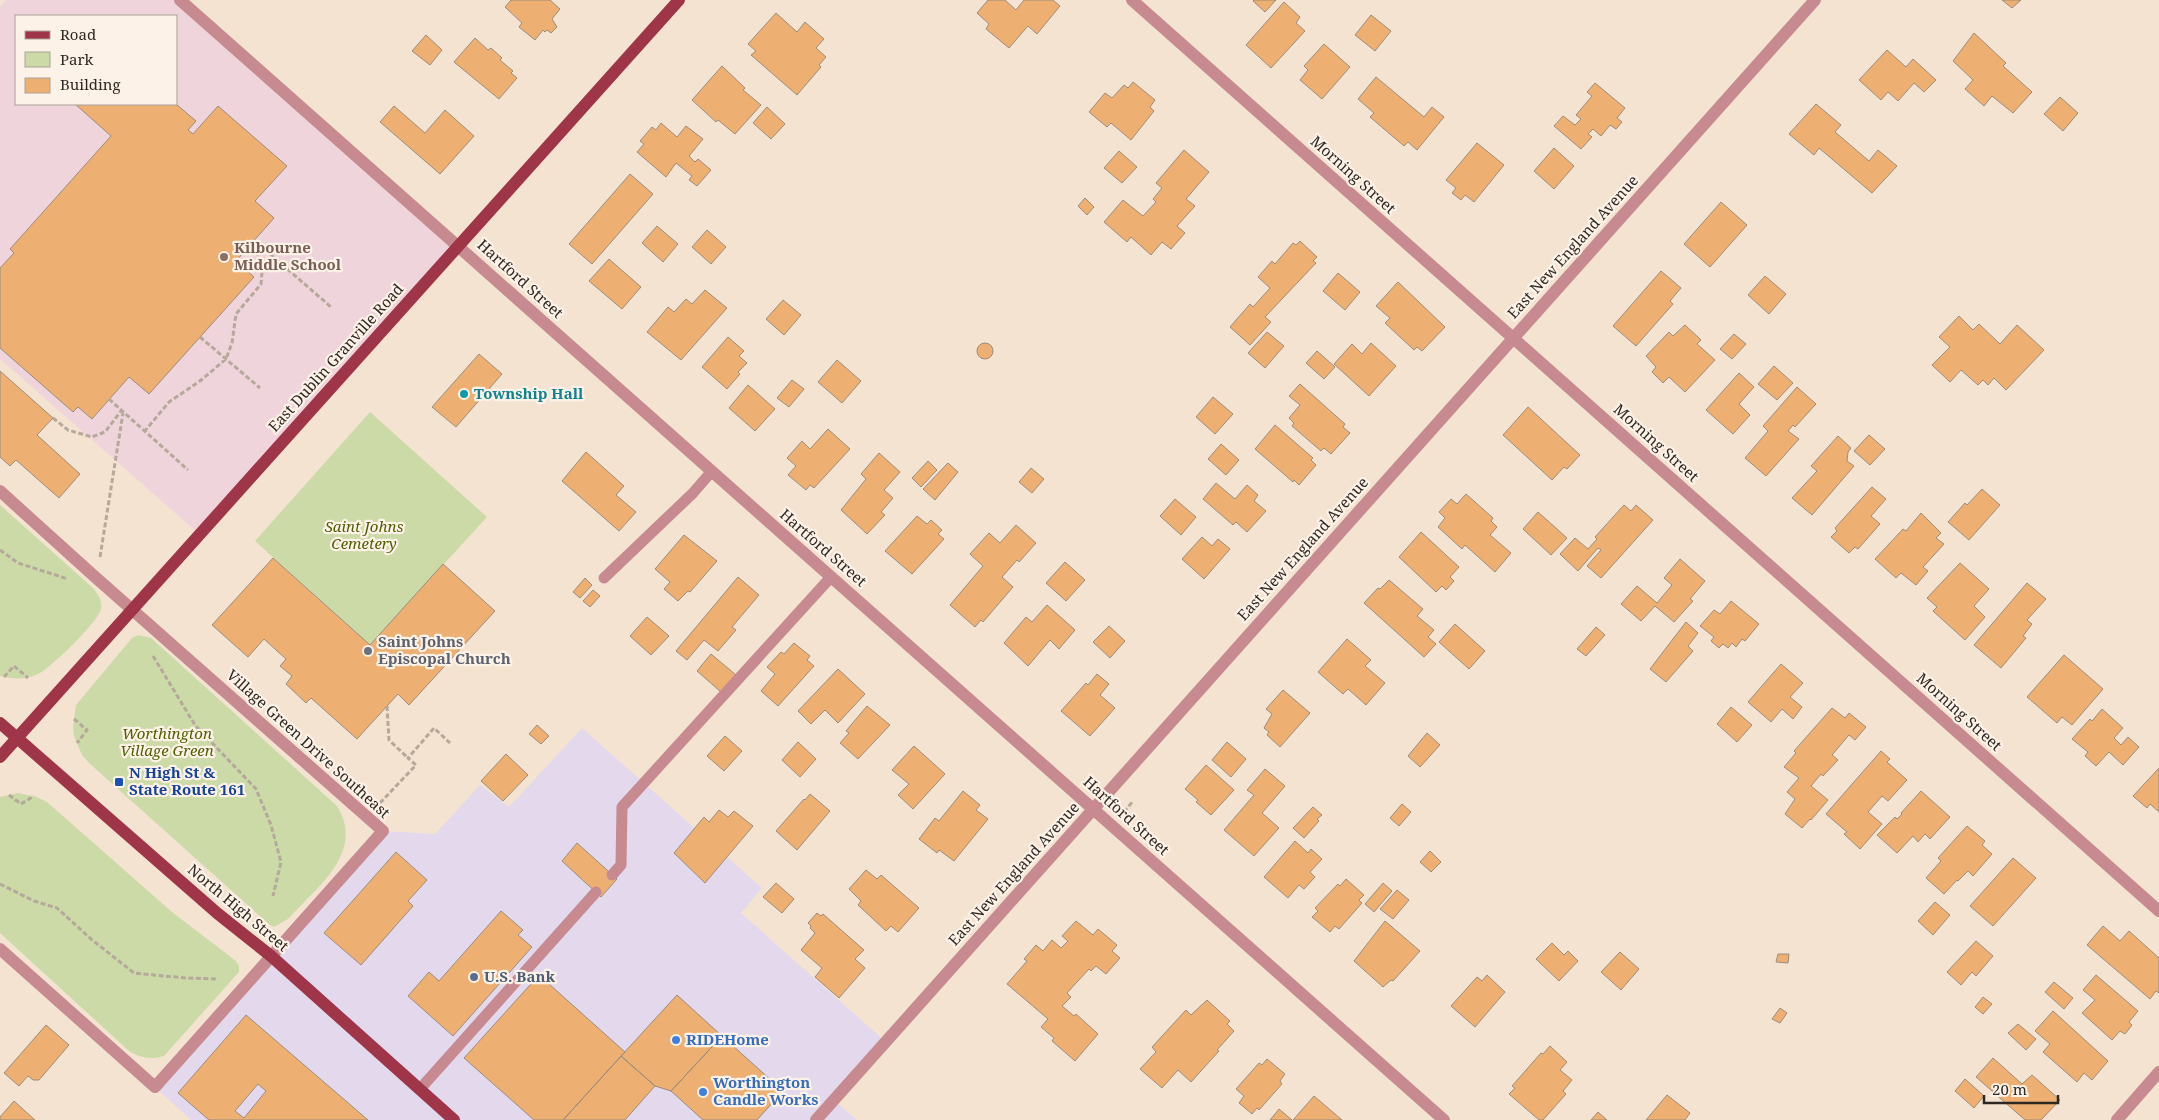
<svg xmlns="http://www.w3.org/2000/svg" width="2159" height="1120" font-family="'Noto Serif',serif">
	<style>
		.commercial { fill: #e3d8ec }
		.education { fill: #efd5db; fill-rule: evenodd }
		.green { fill: #ccdaa8 }
		.building { fill: #edb072; stroke: #9c8c7c; fill-rule: evenodd }
		.lines { fill: none; stroke-linecap: round; stroke-linejoin: round }
		.path { stroke: #b6a89a; stroke-width: 3; stroke-dasharray: 5 2.5; stroke-linecap: butt }
		.service { stroke: #c68a90; stroke-width: 11 }
		.minor { stroke: #c68a90; stroke-width: 12 }
		.primary { stroke: #9f3549; stroke-width: 12 }
		.education-dot { fill: #8d6e63; stroke: #fdf2e8; stroke-width: 2 }
		.culture-dot { fill: #0f9aa8; stroke: #fdf2e8; stroke-width: 2 }
		.worship-dot { fill: #6b7280; stroke: #fdf2e8; stroke-width: 2 }
		.transit-dot { fill: #1a4fb4; stroke: #fdf2e8; stroke-width: 2 }
		.service-dot { fill: #5c6f8a; stroke: #fdf2e8; stroke-width: 2 }
		.shop-dot { fill: #3f7fe0; stroke: #fdf2e8; stroke-width: 2 }
		.labels { text-anchor: middle; stroke-width: 4.5; stroke-linejoin: round; paint-order: stroke }
		.street-label { font-size: 15px; fill: #2e2822; stroke: #fdf2e8 }
		.education-label { font-size: 15px; font-weight: bold; fill: #785e54; stroke: #fdf2e8; text-anchor: start }
		.culture-label { font-size: 15px; font-weight: bold; fill: #0d838f; stroke: #fdf2e8; text-anchor: start }
		.park-label { font-size: 15px; font-style: italic; fill: #4f5f00; stroke: #fdf2e8 }
		.worship-label { font-size: 15px; font-weight: bold; fill: #5b616d; stroke: #fdf2e8; text-anchor: start }
		.transit-label { font-size: 15px; font-weight: bold; fill: #164399; stroke: #fdf2e8; text-anchor: start }
		.service-label { font-size: 15px; font-weight: bold; fill: #4e5e75; stroke: #fdf2e8; text-anchor: start }
		.shop-label { font-size: 15px; font-weight: bold; fill: #366cbe; stroke: #fdf2e8; text-anchor: start }
	</style>
	<rect width="100%" height="100%" fill="#f5e3d2"/>
	<!-- commercial -->
	<path class="commercial" d="M582 728 762 888 741 913 886 1042 834 1100 857 1120H191L155 1087 383 831 435 834 480 785 509 807Z"/>
	<!-- education -->
	<path class="education" d="M6 0H180L457 246 199 534 0 359V7ZM16 16H176V104H16Z"/>
	<!-- green -->
	<path class="green" d="M370 412 487 517 370 645 255 541Z
		M0 505 93 588C98 594 104 603 100 612 94 625 51 668 38 674 25 680 13 679 0 676Z
		M138 635 151 638 337 806C366 852 316 888 288 919L274 927 270 925 89 763 82 755 74 736 73 726 76 705 132 638Z
		M18 793 37 797 47 802 172 912 236 961 239 966V972L164 1056C151 1060 140 1058 129 1051L0 933V797Z"/>
	<!-- building -->
	<path class="building" d="M511 0H550L560 9 552 19 557 27 551 33 547 30 545 32 543 30 535 40 519 27 522 23 505 7Z
		M988 0H1005L1016 10 1024 0H1053L1060 6 1037 34 1028 26 1009 48 986 29 989 24 977 13Z
		M1254 0H1276L1265 12 1253 1Z
		M2002 0H2021L2012 8Z
		M1284 2 1300 17 1296 23 1305 31 1271 68 1246 45Z
		M776 13 797 32 805 22 824 39 816 48 826 57 819 65 821 67 797 95 751 55 756 51 748 44Z
		M1371 15 1391 31 1375 51 1355 35Z
		M1974 33 2006 63 2003 66 2032 92 2013 113 1992 96 1984 106 1965 89 1973 80 1953 61Z
		M426 35 442 50 430 65 412 51Z
		M475 38 488 50 491 48 502 58 500 60 513 71 511 73 517 78 499 99 454 62Z
		M1324 44 1350 67 1322 99 1300 80 1308 70 1304 66Z
		M1887 50 1906 67 1913 59 1936 80 1924 92 1914 83 1898 101 1888 92 1881 100 1859 80Z
		M722 66 745 88 743 90 761 105 735 134 718 120 716 122 692 100Z
		M1376 77 1424 117 1432 107 1444 117 1417 150 1408 142 1404 146 1370 117 1374 113 1358 99Z
		M1133 82 1155 100 1150 107 1154 111 1131 140 1111 123 1107 127 1089 112 1105 93 1112 98 1124 85 1128 88Z
		M1595 83 1625 108 1617 118 1622 122 1616 129 1610 125 1601 136 1593 129 1588 134 1592 137 1581 149 1554 126 1563 116 1575 125 1581 119 1576 115 1592 96 1587 92Z
		M2060 97 2078 113 2063 131 2044 114Z
		M75 104H176L196 121 188 130 193 134 218 106 287 166 255 201 274 218 236 261 254 277 149 394 129 377 92 419 78 407 73 412 0 348V268L14 253 10 249 111 136Z
		M1816 104 1841 125 1835 132 1869 161 1878 150 1897 166 1872 193 1819 148 1814 155 1789 134Z
		M394 106 425 133 445 110 474 136 440 174 380 122Z
		M767 107 785 124 771 139 753 123Z
		M661 123 677 137 686 126 703 139 689 156 695 162 698 159 711 170 697 186 689 180 692 176 676 163 666 177 637 152 644 144 640 141 652 127 656 130Z
		M1477 143 1504 165 1474 202 1465 195 1461 200 1452 193 1456 188 1446 180Z
		M1554 148 1574 166 1554 189 1534 171Z
		M1184 150 1209 172 1186 199 1195 206 1177 226 1185 233 1171 249 1162 242 1151 255 1131 237 1127 242 1104 222 1123 200 1143 216 1156 202 1153 199 1162 188 1156 183Z
		M1119 151 1137 167 1122 183 1104 168Z
		M630 174 653 194 592 264 569 244Z
		M1085 198 1094 207 1087 215 1078 206Z
		M1721 202 1747 225 1710 267 1684 244Z
		M657 226 678 244 663 262 642 243Z
		M707 230 726 247 711 264 692 247Z
		M1300 241 1317 257 1313 261 1316 263 1265 317 1271 322 1250 345 1230 327 1250 304 1253 307 1270 288 1258 277 1272 261 1275 264 1293 243 1296 245Z
		M609 259 641 287 622 309 589 281Z
		M1661 271 1681 288 1670 301 1673 304 1636 346 1613 326Z
		M1338 273 1360 292 1345 310 1323 291Z
		M1765 276 1786 294 1769 314 1748 295Z
		M1398 282 1445 327 1422 351 1417 347 1414 350 1385 323 1390 318 1376 306Z
		M705 290 727 308 681 360 647 332 668 307 674 312 686 299 692 304Z
		M783 300 801 315 784 335 766 319Z
		M1959 316 1973 330 1979 324 2000 344 2017 325 2044 350 2006 390 1994 378 1988 385 1983 380 1978 385 1961 370 1950 382 1932 365 1950 347 1939 337Z
		M1685 325 1701 340 1697 344 1715 360 1685 392 1669 377 1663 383 1652 372 1656 367 1646 356 1669 332 1673 336Z
		M1267 332 1284 346 1265 368 1248 353Z
		M1734 334 1746 344 1732 359 1720 349Z
		M728 337 744 351 739 356 747 363 738 372 740 374 727 389 702 367Z
		M977 351a8 8 0 1 1 16 0a8 8 0 1 1-16 0Z
		M1371 343 1396 366 1369 396 1334 364 1352 344 1362 354Z
		M1317 351 1335 367 1324 379 1306 363Z
		M479 354 502 374 456 427 432 407Z
		M837 360 861 381 842 403 818 382Z
		M1774 366 1793 383 1777 400 1758 384Z
		M0 371 53 418 37 435 80 474 59 498 16 460 10 466 0 457Z
		M1739 373 1754 387 1739 404 1750 415 1733 434 1706 410Z
		M792 380 804 389 789 407 777 398Z
		M1300 384 1345 424 1343 427 1350 433 1331 454 1324 448 1321 451 1292 426 1294 423 1289 418 1300 405 1289 396Z
		M748 385 775 409 755 431 729 408Z
		M1797 387 1816 404 1795 427 1793 425 1788 431 1799 439 1766 476 1745 458 1768 431 1763 426Z
		M1213 397 1233 414 1215 434 1196 417Z
		M1528 407 1580 455 1567 469 1564 467 1552 480 1503 435Z
		M1275 425 1313 458 1311 460 1316 465 1299 485 1294 480 1293 482 1255 449Z
		M828 429 850 449 814 488 810 485 806 490 788 475 796 466 787 458 802 441 810 449Z
		M1869 435 1885 449 1870 465 1854 451Z
		M1838 436 1851 448 1848 452 1847 461 1854 466 1812 515 1792 498 1817 471 1811 466Z
		M1221 444 1239 460 1226 475 1208 459Z
		M586 452 624 486 616 495 636 512 619 531 562 481Z
		M879 453 900 472 884 490 893 498 881 512 885 515 867 534 841 510 866 479 861 474Z
		M928 461 937 470 921 487 912 478Z
		M948 463 958 472 935 500 923 489Z
		M1031 468 1044 479 1032 493 1019 482Z
		M1216 483 1235 499 1247 485 1258 495 1254 501 1266 511 1247 532 1236 522 1233 525 1203 499Z
		M1872 487 1886 499 1871 516 1880 524 1858 549 1855 547 1849 553 1831 537 1837 531 1835 528Z
		M1982 489 2000 505 1969 540 1948 522 1965 503 1967 505Z
		M1466 494 1493 518 1491 521 1497 527 1490 535 1511 553 1495 572 1465 545 1462 549 1438 527 1445 518 1439 512 1451 499 1457 504Z
		M1175 499 1196 517 1181 535 1160 516Z
		M1624 505 1631 511 1636 505 1653 520 1601 578 1587 566 1601 550 1598 548 1578 571 1560 554 1575 538 1588 549 1597 539 1595 537Z
		M1538 512 1567 538 1551 555 1523 529Z
		M1921 513 1941 533 1936 538 1944 544 1923 567 1928 571 1916 585 1901 573 1896 578 1875 559 1903 529 1906 531Z
		M917 516 927 524 931 520 942 530 938 534 944 539 912 574 885 551Z
		M1016 525 1036 543 1019 562 1017 560 1002 577 1013 587 983 622 981 620 975 627 950 605 983 566 970 554 989 533 1000 543Z
		M1421 532 1459 567 1450 577 1454 581 1446 590 1442 586 1436 592 1399 557Z
		M684 535 717 561 690 592 688 591 678 601 664 589 670 582 655 569Z
		M1202 537 1212 546 1218 539 1230 549 1204 579 1182 559Z
		M273 558 370 645 443 564 495 611 409 705 398 694 357 739 311 698 306 703 286 684 292 676 280 666 286 659 264 639 248 657 212 625Z
		M1680 559 1705 581 1690 599 1693 601 1674 622 1655 606 1641 621 1621 604 1637 586 1657 603 1672 585 1664 578Z
		M1065 562 1085 580 1066 601 1046 583Z
		M1960 563 1989 589 1974 606 1985 617 1965 640 1933 611 1937 607 1927 598Z
		M738 577 759 595 732 627 736 630 718 651 704 640 687 660 676 651Z
		M585 578 592 585 580 598 573 592Z
		M1389 580 1423 609 1417 616 1434 630 1428 637 1436 644 1424 657 1364 603 1378 588 1380 589Z
		M2027 583 2046 599 2027 620 2032 624 2023 636 2026 638 2001 668 1974 645Z
		M593 590 600 596 590 607 583 601Z
		M1731 601 1759 624 1745 641 1742 639 1736 647 1732 643 1728 648 1723 644 1719 648 1711 641 1714 637 1700 626 1714 610 1720 614Z
		M1047 605 1075 630 1059 649 1050 640 1028 666 1004 643 1026 617 1032 622Z
		M647 617 669 636 651 655 630 636Z
		M1686 622 1698 633 1688 646 1693 651 1666 682 1650 669Z
		M1455 624 1485 651 1469 669 1439 642Z
		M1109 626 1125 641 1110 658 1093 642Z
		M1596 627 1605 635 1586 656 1577 649Z
		M1347 639 1371 660 1365 666 1385 683 1366 705 1348 689 1343 694 1318 672Z
		M794 643 810 656 807 660 814 666 778 706 761 691 775 674 767 667 781 652 784 654Z
		M711 654 736 675 721 692 697 671Z
		M2064 655 2103 689 2072 725 2062 717 2057 723 2027 697Z
		M1781 664 1803 683 1790 697 1802 707 1793 719 1782 709 1771 722 1748 702Z
		M838 669 865 694 838 723 825 710 811 724 798 711Z
		M1097 674 1109 684 1100 695 1115 708 1090 736 1061 711 1086 683 1088 685Z
		M1283 690 1310 713 1280 747 1267 735 1269 732 1264 728 1272 714 1266 709Z
		M867 706 890 725 858 759 840 743 849 733 846 731Z
		M1731 707 1752 725 1737 742 1717 724Z
		M1832 708 1845 718 1849 713 1866 727 1855 740 1849 735 1832 755 1838 760 1823 776 1821 774 1811 786 1828 800 1811 820 1810 819 1802 828 1785 814 1795 799 1787 792 1799 778 1784 767 1796 753 1794 751Z
		M2102 709 2123 728 2114 738 2121 745 2128 737 2139 747 2123 765 2109 752 2096 766 2085 756 2088 752 2072 739 2090 719 2092 721Z
		M537 725 549 736 541 744 529 734Z
		M1427 733 1440 745 1420 767 1408 756Z
		M725 736 742 751 724 771 707 756Z
		M798 742 816 759 800 777 782 760Z
		M1227 742 1246 759 1231 777 1212 760Z
		M914 746 945 774 913 809 898 795 909 784 892 770Z
		M1881 751 1890 759 1887 762 1907 780 1888 801 1882 796 1868 812 1882 824 1860 849 1844 834 1847 832 1826 814Z
		M506 754 528 775 503 801 481 781Z
		M1206 765 1234 790 1211 815 1196 802 1198 800 1185 789Z
		M2159 768V812L2150 804 2147 808 2133 796Z
		M1265 769 1285 786 1262 813 1279 828 1254 856 1224 830 1254 795 1247 790Z
		M963 791 980 805 976 810 988 819 954 861 939 850 937 853 919 839 935 818 939 821Z
		M1921 791 1950 817 1930 839 1925 834 1918 842 1913 836 1897 853 1877 835 1895 817 1897 819 1902 814 1901 813Z
		M810 794 830 811 797 850 776 831 804 799 805 800Z
		M1402 804 1411 812 1399 826 1390 818Z
		M1313 807 1322 815 1317 819 1319 821 1304 838 1293 828Z
		M719 810 728 817 734 811 753 826 705 883 674 853 704 817 709 822Z
		M1967 826 1985 841 1982 845 1992 854 1973 876 1968 871 1958 881 1957 880 1944 894 1926 878 1941 861 1938 858Z
		M1295 841 1308 853 1311 849 1322 859 1310 872 1315 877 1304 889 1299 885 1288 898 1264 877Z
		M577 843 617 879 601 897 562 861Z
		M1430 851 1441 862 1431 872 1420 862Z
		M396 852 427 880 408 901 413 906 361 965 324 933Z
		M2013 858 2036 878 1993 926 1970 906Z
		M866 870 877 879 881 875 919 908 898 932 891 926 886 931 858 905 861 901 849 889Z
		M1346 879 1364 895 1359 900 1362 903 1339 929 1335 926 1330 932 1312 917 1318 911 1315 908 1338 884 1340 886Z
		M776 883 794 899 782 913 763 897Z
		M1383 883 1392 891 1374 912 1365 904Z
		M1397 890 1409 900 1393 919 1380 909Z
		M1935 902 1950 915 1933 935 1918 921Z
		M501 911 523 930 518 935 532 947 453 1036 408 996 429 972 439 981Z
		M817 913 821 916 823 914 864 950 855 959 865 968 839 998 815 977 822 968 801 950 815 933 810 928 811 926 808 923Z
		M1076 921 1093 935 1098 929 1117 945 1112 951 1120 958 1106 974 1096 966 1091 971 1089 969 1067 993 1071 997 1062 1006 1074 1016 1076 1014 1098 1034 1075 1061 1052 1041 1054 1038 1041 1027 1048 1019 1007 984 1027 961 1024 959 1036 945 1043 951 1052 940 1061 948 1068 941 1062 936Z
		M1385 921 1420 951 1393 981 1391 980 1383 987 1354 961Z
		M2103 926 2120 941 2129 931 2159 958V993L2156 991 2150 999 2087 945Z
		M1976 941 1993 956 1976 976 1972 972 1961 985 1947 972Z
		M1552 943 1564 955 1568 951 1578 961 1559 981 1536 959Z
		M1620 952 1639 969 1621 990 1601 972Z
		M1778 954H1789L1788 963 1776 962Z
		M539 975 625 1052 563 1120H534L464 1058Z
		M1487 975 1505 992 1475 1027 1451 1006 1477 977 1482 981Z
		M2096 975 2138 1011 2129 1022 2132 1025 2125 1034 2120 1031 2112 1040 2082 1013 2095 1000 2083 990Z
		M2054 982 2073 998 2064 1009 2045 992Z
		M677 995 722 1036 671 1091 655 1086 621 1056Z
		M1983 997 1992 1004 1983 1014 1975 1007Z
		M1207 1000 1230 1021 1227 1024 1234 1031 1217 1050 1219 1051 1191 1082 1178 1070 1162 1088 1140 1069 1156 1052 1152 1047 1186 1010 1191 1015Z
		M1780 1008 1787 1013 1780 1023 1772 1019Z
		M2053 1011 2108 1061 2092 1080 2084 1073 2077 1082 2043 1052 2050 1044 2035 1031Z
		M246 1015 368 1120H209L178 1093ZM258 1084 266 1091 244 1118 235 1111Z
		M2018 1024 2036 1039 2026 1050 2008 1033Z
		M46 1025 69 1045 39 1080H33L28 1076 19 1086 4 1073Z
		M722 1036 783 1091 757 1120H703L671 1091Z
		M1550 1046 1567 1062 1560 1070 1572 1080 1563 1091 1566 1094 1543 1120H1539L1509 1094 1515 1088 1512 1086 1541 1053 1543 1054Z
		M621 1056 655 1086 625 1120H563Z
		M1993 1058 2022 1084 2032 1075 2060 1100 2041 1120H2025L1976 1077Z
		M1267 1059 1285 1074 1280 1081 1282 1084 1259 1110 1257 1108 1252 1114 1239 1103 1244 1096 1236 1089 1259 1063 1262 1065Z
		M1965 1079 1984 1096 1974 1108 1955 1091Z
		M1667 1095 1690 1113 1685 1120H1646Z
		M1314 1096 1342 1120H1293Z
		M14 1101 35 1120H0V1117Z
		M1279 1109 1292 1120H1270Z
		M1598 1112 1607 1120H1591Z"/>
	<g class="lines">
		<!-- path -->
		<path class="path" d="M200 337 260 388
			M109 399 188 470
			M53 418 68 430 92 437 105 432 121 411
			M144 432 169 402 200 381 226 359 232 343 236 314 261 284 262 272 254 240 331 307
			M0 550 18 563 68 579
			M100 557 123 413
			M153 656 195 725 256 789 271 825 281 862 273 896
			M4 677 14 666 28 678
			M387 706 389 740 408 758
			M74 719 87 730 77 743
			M9 795 21 804 34 796
			M380 803 416 765 408 758 434 728 450 743
			M1124 812 1133 801
			M0 884 34 901 57 908 91 939 134 973 185 978 216 979"/>
		<!-- service -->
		<path class="service" d="M604 578 693 493 712 471
			M612 875 621 865 622 807 831 577
			M420 1089 596 892"/>
		<!-- minor -->
		<path class="minor" d="M180 0 1444 1120
			M1132 0 2159 911
			M0 491 94 576 383 831 155 1087 0 949
			M816 1120 1815 0
			M2117 1120 2159 1072"/>
		<!-- primary -->
		<path class="primary" d="M0 723 217 913 271 956 454 1120
			M0 757 679 0"/>
	</g>
	<!-- markers -->
	<circle class="education-dot" cx="224" cy="257" r="5"/>
	<circle class="culture-dot" cx="464" cy="394" r="5"/>
	<circle class="worship-dot" cx="368" cy="651" r="5"/>
	<rect class="transit-dot" x="114" y="777" width="10" height="10" rx="2.5"/>
	<circle class="service-dot" cx="474" cy="977" r="5"/>
	<g class="shop-dot">
		<circle cx="676" cy="1040" r="5"/>
		<circle cx="703" cy="1092" r="5"/>
	</g>
	<g class="labels">
		<!-- street labels -->
		<g class="street-label">
			<text transform="translate(1353 175) rotate(42)" y="5">Morning Street</text>
			<text transform="translate(1573 247) rotate(-48)" y="5">East New England Avenue</text>
			<text transform="translate(520 279) rotate(42)" y="5">Hartford Street</text>
			<text transform="translate(336 358) rotate(-48)" y="5">East Dublin Granville Road</text>
			<text transform="translate(1656 443) rotate(42)" y="5">Morning Street</text>
			<text transform="translate(823 548) rotate(41)" y="5">Hartford Street</text>
			<text transform="translate(1303 549) rotate(-48)" y="5">East New England Avenue</text>
			<text transform="translate(1959 712) rotate(42)" y="5">Morning Street</text>
			<text transform="translate(308 744) rotate(42)" y="5">Village Green Drive Southeast</text>
			<text transform="translate(1126 816) rotate(42)" y="5">Hartford Street</text>
			<text transform="translate(1014 874) rotate(-48)" y="5">East New England Avenue</text>
			<text transform="translate(238 908) rotate(40)" y="5">North High Street</text>
		</g>
		<!-- education labels -->
		<g class="education-label">
			<text x="234" y="253">Kilbourne<tspan x="234" dy="17">Middle School</tspan></text>
		</g>
		<!-- culture labels -->
		<g class="culture-label">
			<text x="474" y="399">Township Hall</text>
		</g>
		<!-- park labels -->
		<g class="park-label">
			<text x="364" y="532">Saint Johns<tspan x="364" dy="17">Cemetery</tspan></text>
			<text x="167" y="739">Worthington<tspan x="167" dy="17">Village Green</tspan></text>
		</g>
		<!-- worship labels -->
		<g class="worship-label">
			<text x="378" y="647">Saint Johns<tspan x="378" dy="17">Episcopal Church</tspan></text>
		</g>
		<!-- transit labels -->
		<g class="transit-label">
			<text x="129" y="778">N High St &amp;<tspan x="129" dy="17">State Route 161</tspan></text>
		</g>
		<!-- service labels -->
		<g class="service-label">
			<text x="484" y="982">U.S. Bank</text>
		</g>
		<!-- shop labels -->
		<g class="shop-label">
			<text x="686" y="1045">RIDEHome</text>
			<text x="713" y="1088">Worthington<tspan x="713" dy="17">Candle Works</tspan></text>
		</g>
	</g>
	<!-- legend -->
	<rect x="15" y="15" width="162" height="90" fill="#fdf2e8" stroke="#aaa199"/>
	<rect x="25" y="31" width="25" height="8" fill="#9f3549" stroke="#aaa199"/>
	<text x="60" y="40" font-size="15" fill="#2e2822">Road</text>
	<rect x="25" y="52" width="25" height="15" fill="#ccdaa8" stroke="#aaa199"/>
	<text x="60" y="65" font-size="15" fill="#2e2822">Park</text>
	<rect x="25" y="78" width="25" height="15" fill="#edb072" stroke="#aaa199"/>
	<text x="60" y="90" font-size="15" fill="#2e2822">Building</text>
	<!-- scale -->
	<path d="M1984 1095v8h74v-8" fill="none" stroke="#2e2822" stroke-width="2.5"/>
	<text x="1992" y="1095" font-size="15" fill="#2e2822" stroke="#fdf2e8" stroke-width="4" paint-order="stroke">20 m</text>
</svg>
